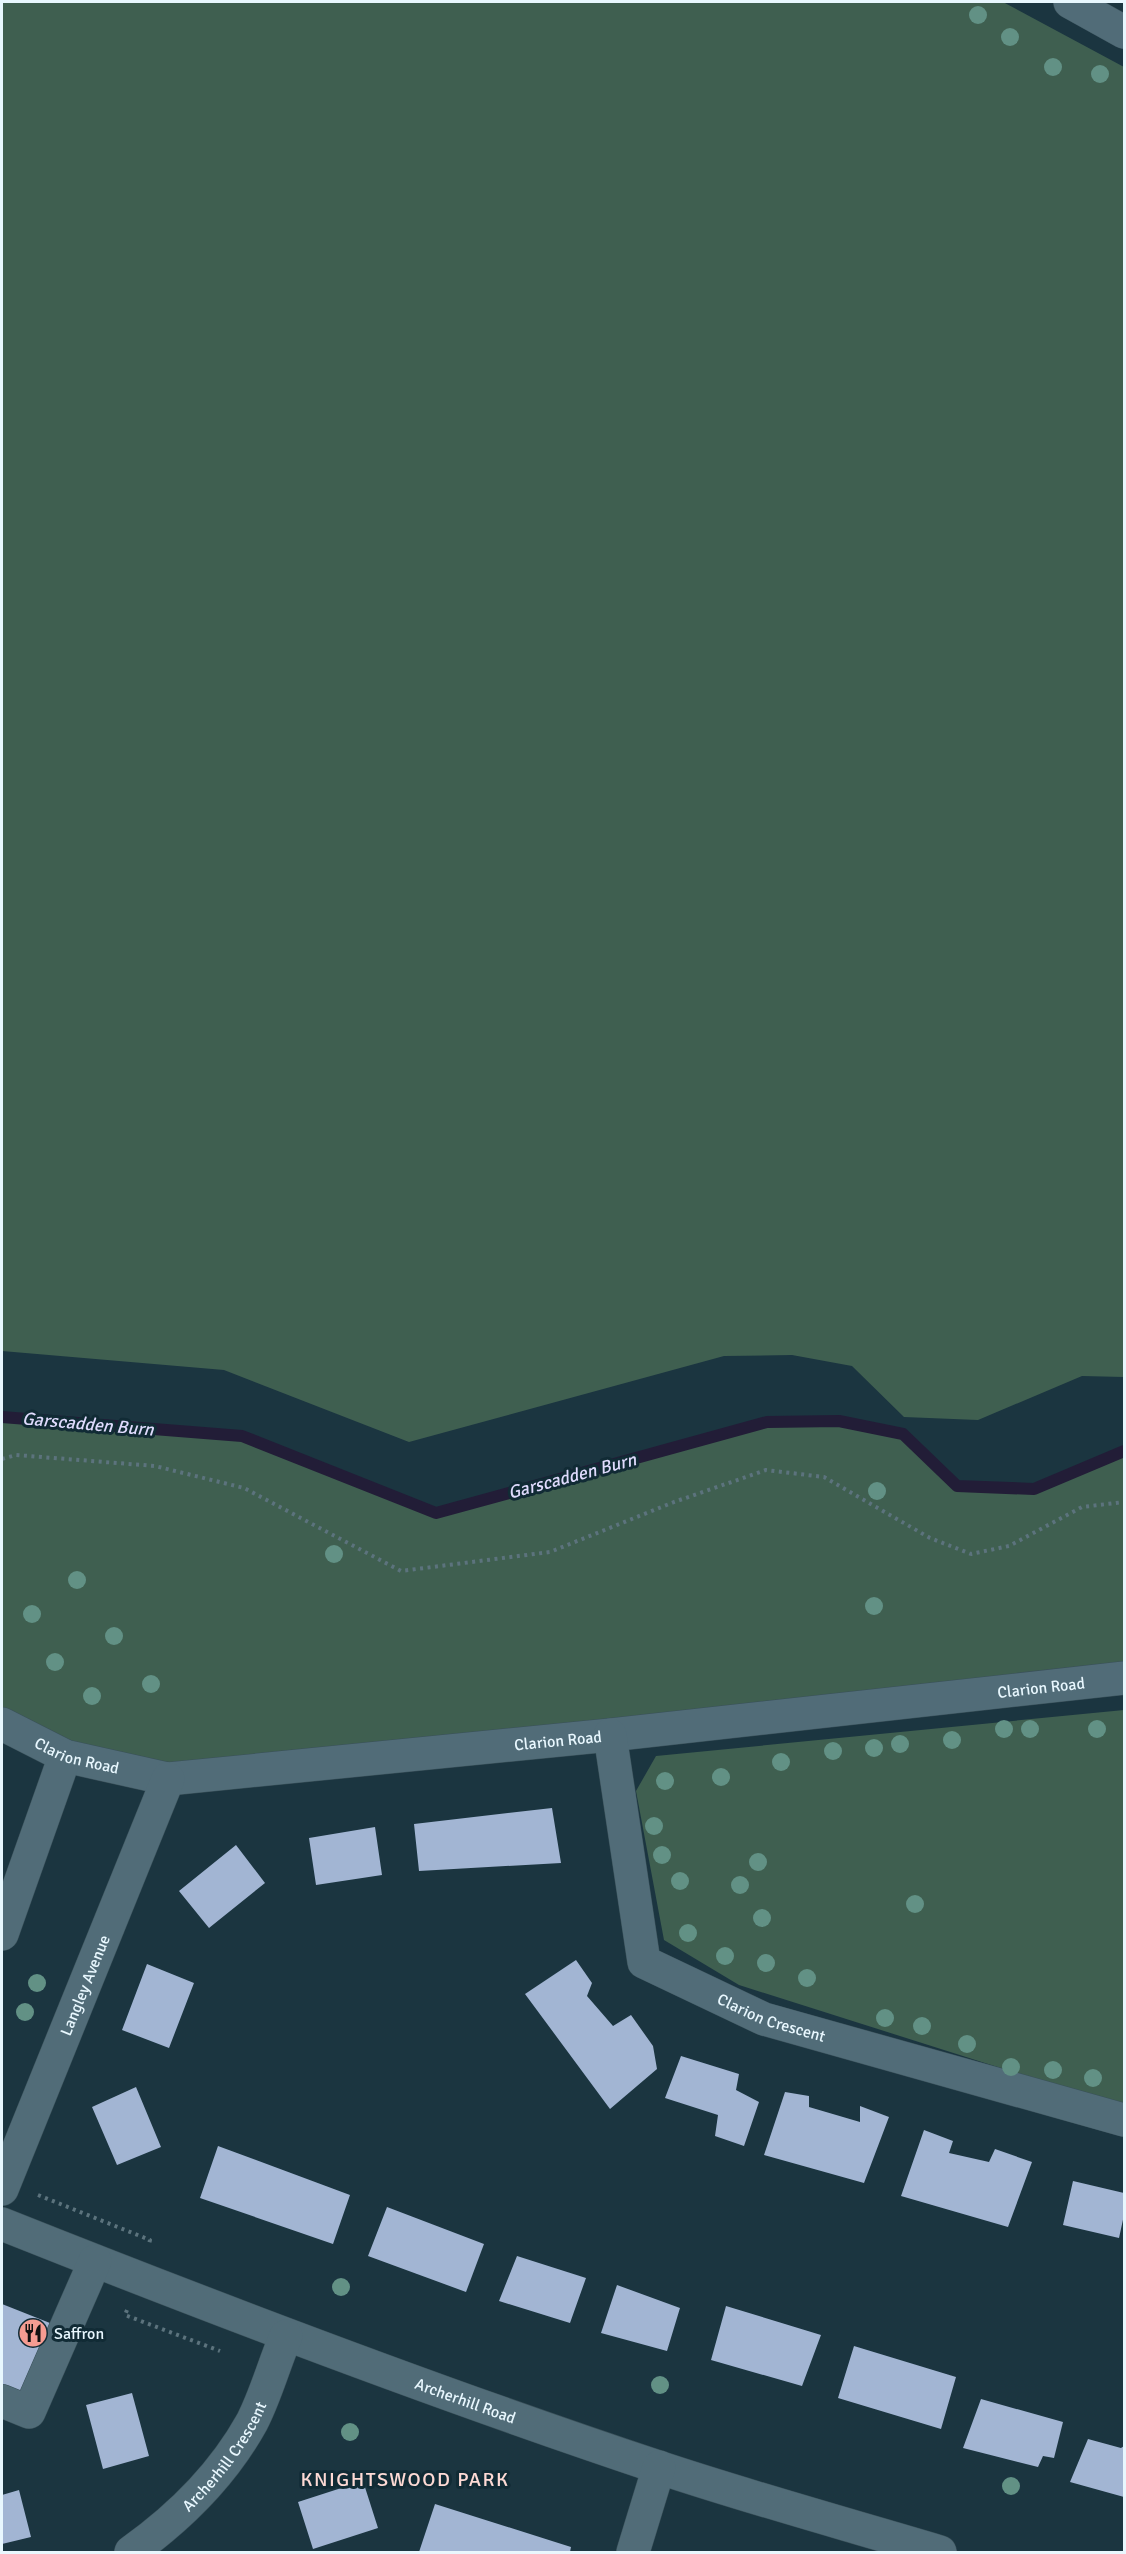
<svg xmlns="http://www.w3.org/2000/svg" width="1126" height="2554" font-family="Signika,sans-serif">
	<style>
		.green { fill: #3f5f50 }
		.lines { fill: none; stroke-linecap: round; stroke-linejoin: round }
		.stream { stroke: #221d37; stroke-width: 12 }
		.building { fill: #a2b5d3 }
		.minor-casing { stroke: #3a515a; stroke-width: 34 }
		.path { stroke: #5c737d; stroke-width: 4; stroke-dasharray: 3 4.5; stroke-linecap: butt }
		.minor { stroke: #516c78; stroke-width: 33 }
		.tree { fill: #629185 }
		.labels { text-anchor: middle; stroke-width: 6; stroke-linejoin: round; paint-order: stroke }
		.street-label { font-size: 16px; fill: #e8f7fe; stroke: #112b35 }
		.poi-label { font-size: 16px; fill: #e8f7fe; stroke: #112b35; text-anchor: start }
		.water-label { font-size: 18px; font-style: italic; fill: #dfdbfd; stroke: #112b35 }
		.quarter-label { font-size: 20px; letter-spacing: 1.5px; fill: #fddad5; stroke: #112b35 }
	</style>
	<rect width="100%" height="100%" fill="#1b3540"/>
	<!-- green -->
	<path class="green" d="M2 2H1003L1124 67V1377L1082 1376 978 1420 904 1417 852 1366 792 1355 724 1356 409 1442 224 1370 2 1351Z
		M2 1417 242 1436 436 1513 767 1422 839 1421 903 1434 957 1486 1034 1489 1124 1451V1678L168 1779 2 1724Z
		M1124 1710V2107L739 1985 664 1940 636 1791 656 1756Z"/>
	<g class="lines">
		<!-- stream -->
		<path class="stream" d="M2 1417 242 1436 436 1513 767 1422 839 1421 903 1434 957 1486 1034 1489 1124 1451"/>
	</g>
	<!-- building -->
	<path class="building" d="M552 1808 561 1863 419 1871 414 1824Z
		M375 1827 382 1875 316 1885 309 1838Z
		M236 1845 265 1883 209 1928 179 1891Z
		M576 1960 592 1983 587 1996 613 2026 631 2015 653 2046 657 2069 610 2109 525 1994Z
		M147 1964 194 1983 169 2048 122 2030Z
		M681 2056 739 2074 736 2090 759 2102 744 2146 715 2136 718 2115 665 2098Z
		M136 2087 161 2147 117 2165 92 2107Z
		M785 2092 809 2096V2107L860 2122V2106L889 2117 864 2183 764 2155Z
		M924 2130 953 2141 949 2153 989 2162 995 2149 1032 2162 1008 2227 901 2196Z
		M218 2146 350 2195 333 2244 200 2198Z
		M1073 2181 1124 2193V2215L1119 2238 1063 2225Z
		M387 2207 484 2244 466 2292 368 2256Z
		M517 2256 586 2278 570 2323 499 2301Z
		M617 2285 680 2308 667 2351 601 2333Z
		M2 2304 55 2325 26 2398 2 2389Z
		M726 2306 821 2335 802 2386 711 2360Z
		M854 2346 956 2377 941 2429 838 2398Z
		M132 2393 149 2456 103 2469 86 2405Z
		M981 2399 1063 2422 1054 2458 1043 2456 1038 2467 963 2448Z
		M1088 2439 1121 2448 1124 2446V2497L1070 2482Z
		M363 2481 378 2528 313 2549 298 2502Z
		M19 2490 31 2537 2 2544V2495Z
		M435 2504 571 2547 570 2552H419Z"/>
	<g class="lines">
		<!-- minor casing -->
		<g class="minor-casing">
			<g id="minor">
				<path d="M1070 2 1124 32"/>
				<path id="s1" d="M2 1724 65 1756 168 1779 610 1735 1124 1678"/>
				<path id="s2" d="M610 1735 644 1962 764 2019 1124 2120"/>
				<path d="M2 1934 65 1756"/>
				<path id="s3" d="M2 2189 168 1779"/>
				<path id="s4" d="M2 2224C218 2310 436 2393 658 2467 751 2498 846 2524 940 2552"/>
				<path d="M2 2401 29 2412 95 2261"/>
				<path id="s5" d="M131 2552C180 2517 222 2476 252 2422 266 2395 274 2364 286 2336"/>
				<path d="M633 2552 659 2467"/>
			</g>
		</g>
		<!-- path -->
		<path class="path" d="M2 1459 16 1455 155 1466 244 1488 401 1571 550 1552 674 1502 766 1470 824 1477 930 1538 971 1554 1009 1546 1082 1507 1124 1502
			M38 2195 150 2240 149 2244
			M127 2310 125 2315 220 2351"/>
		<!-- minor -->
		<use href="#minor" class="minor"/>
	</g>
	<!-- trees -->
	<g class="tree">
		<circle cx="978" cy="15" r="9"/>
		<circle cx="1010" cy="37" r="9"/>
		<circle cx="1053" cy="67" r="9"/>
		<circle cx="1100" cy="74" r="9"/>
		<circle cx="877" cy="1491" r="9"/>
		<circle cx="334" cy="1554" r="9"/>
		<circle cx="77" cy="1580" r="9"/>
		<circle cx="874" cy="1606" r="9"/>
		<circle cx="32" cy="1614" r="9"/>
		<circle cx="114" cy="1636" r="9"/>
		<circle cx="55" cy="1662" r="9"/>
		<circle cx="151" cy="1684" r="9"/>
		<circle cx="92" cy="1696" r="9"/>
		<circle cx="1004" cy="1729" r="9"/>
		<circle cx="1030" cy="1729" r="9"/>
		<circle cx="1097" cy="1729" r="9"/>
		<circle cx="952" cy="1740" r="9"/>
		<circle cx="900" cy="1744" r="9"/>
		<circle cx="874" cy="1748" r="9"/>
		<circle cx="833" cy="1751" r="9"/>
		<circle cx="781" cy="1762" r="9"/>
		<circle cx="721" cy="1777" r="9"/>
		<circle cx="665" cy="1781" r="9"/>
		<circle cx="654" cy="1826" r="9"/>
		<circle cx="662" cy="1855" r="9"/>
		<circle cx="758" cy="1862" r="9"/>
		<circle cx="680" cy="1881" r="9"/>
		<circle cx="740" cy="1885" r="9"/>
		<circle cx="915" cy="1904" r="9"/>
		<circle cx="762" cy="1918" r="9"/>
		<circle cx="688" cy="1933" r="9"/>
		<circle cx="725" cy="1956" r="9"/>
		<circle cx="766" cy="1963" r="9"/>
		<circle cx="807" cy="1978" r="9"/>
		<circle cx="37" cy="1983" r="9"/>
		<circle cx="25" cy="2012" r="9"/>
		<circle cx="885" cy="2018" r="9"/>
		<circle cx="922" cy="2026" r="9"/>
		<circle cx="967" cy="2044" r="9"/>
		<circle cx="1011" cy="2067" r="9"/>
		<circle cx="1053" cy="2070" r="9"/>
		<circle cx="1093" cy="2078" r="9"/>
		<circle cx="341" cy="2287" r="9"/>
		<circle cx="660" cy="2385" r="9"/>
		<circle cx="350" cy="2432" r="9"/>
		<circle cx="1011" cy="2486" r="9"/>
	</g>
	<!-- icons -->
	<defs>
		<g id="restaurant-disc" transform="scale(1.5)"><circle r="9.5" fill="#f59c92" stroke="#112b35"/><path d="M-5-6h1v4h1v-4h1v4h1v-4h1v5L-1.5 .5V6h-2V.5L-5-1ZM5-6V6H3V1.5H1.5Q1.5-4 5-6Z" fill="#111"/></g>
	</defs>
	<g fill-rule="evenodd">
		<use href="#restaurant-disc" x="33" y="2333"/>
	</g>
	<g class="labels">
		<!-- street labels -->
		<g class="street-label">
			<text dy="6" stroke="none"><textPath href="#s1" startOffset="1054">Clarion Road</textPath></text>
			<text dy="6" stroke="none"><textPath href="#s1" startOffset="568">Clarion Road</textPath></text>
			<text dy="6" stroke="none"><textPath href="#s1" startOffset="82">Clarion Road</textPath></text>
			<text dy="6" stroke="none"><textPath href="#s3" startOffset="220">Langley Avenue</textPath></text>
			<text dy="6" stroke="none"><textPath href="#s2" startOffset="369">Clarion Crescent</textPath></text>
			<text dy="6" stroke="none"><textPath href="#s4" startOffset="496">Archerhill Road</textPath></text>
			<text dy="6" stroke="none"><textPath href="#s5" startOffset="135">Archerhill Crescent</textPath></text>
		</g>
		<!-- poi labels -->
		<g class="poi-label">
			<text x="54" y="2339">Saffron</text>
		</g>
		<!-- water labels -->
		<g class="water-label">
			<text transform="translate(88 1424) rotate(5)" y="6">Garscadden Burn</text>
			<text transform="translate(572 1476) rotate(-15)" y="6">Garscadden Burn</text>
		</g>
		<!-- quarter labels -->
		<g class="quarter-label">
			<text x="405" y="2486">KNIGHTSWOOD PARK</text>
		</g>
	</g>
	<!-- border -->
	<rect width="1126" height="2554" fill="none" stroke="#e8f7fe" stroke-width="6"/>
</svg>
